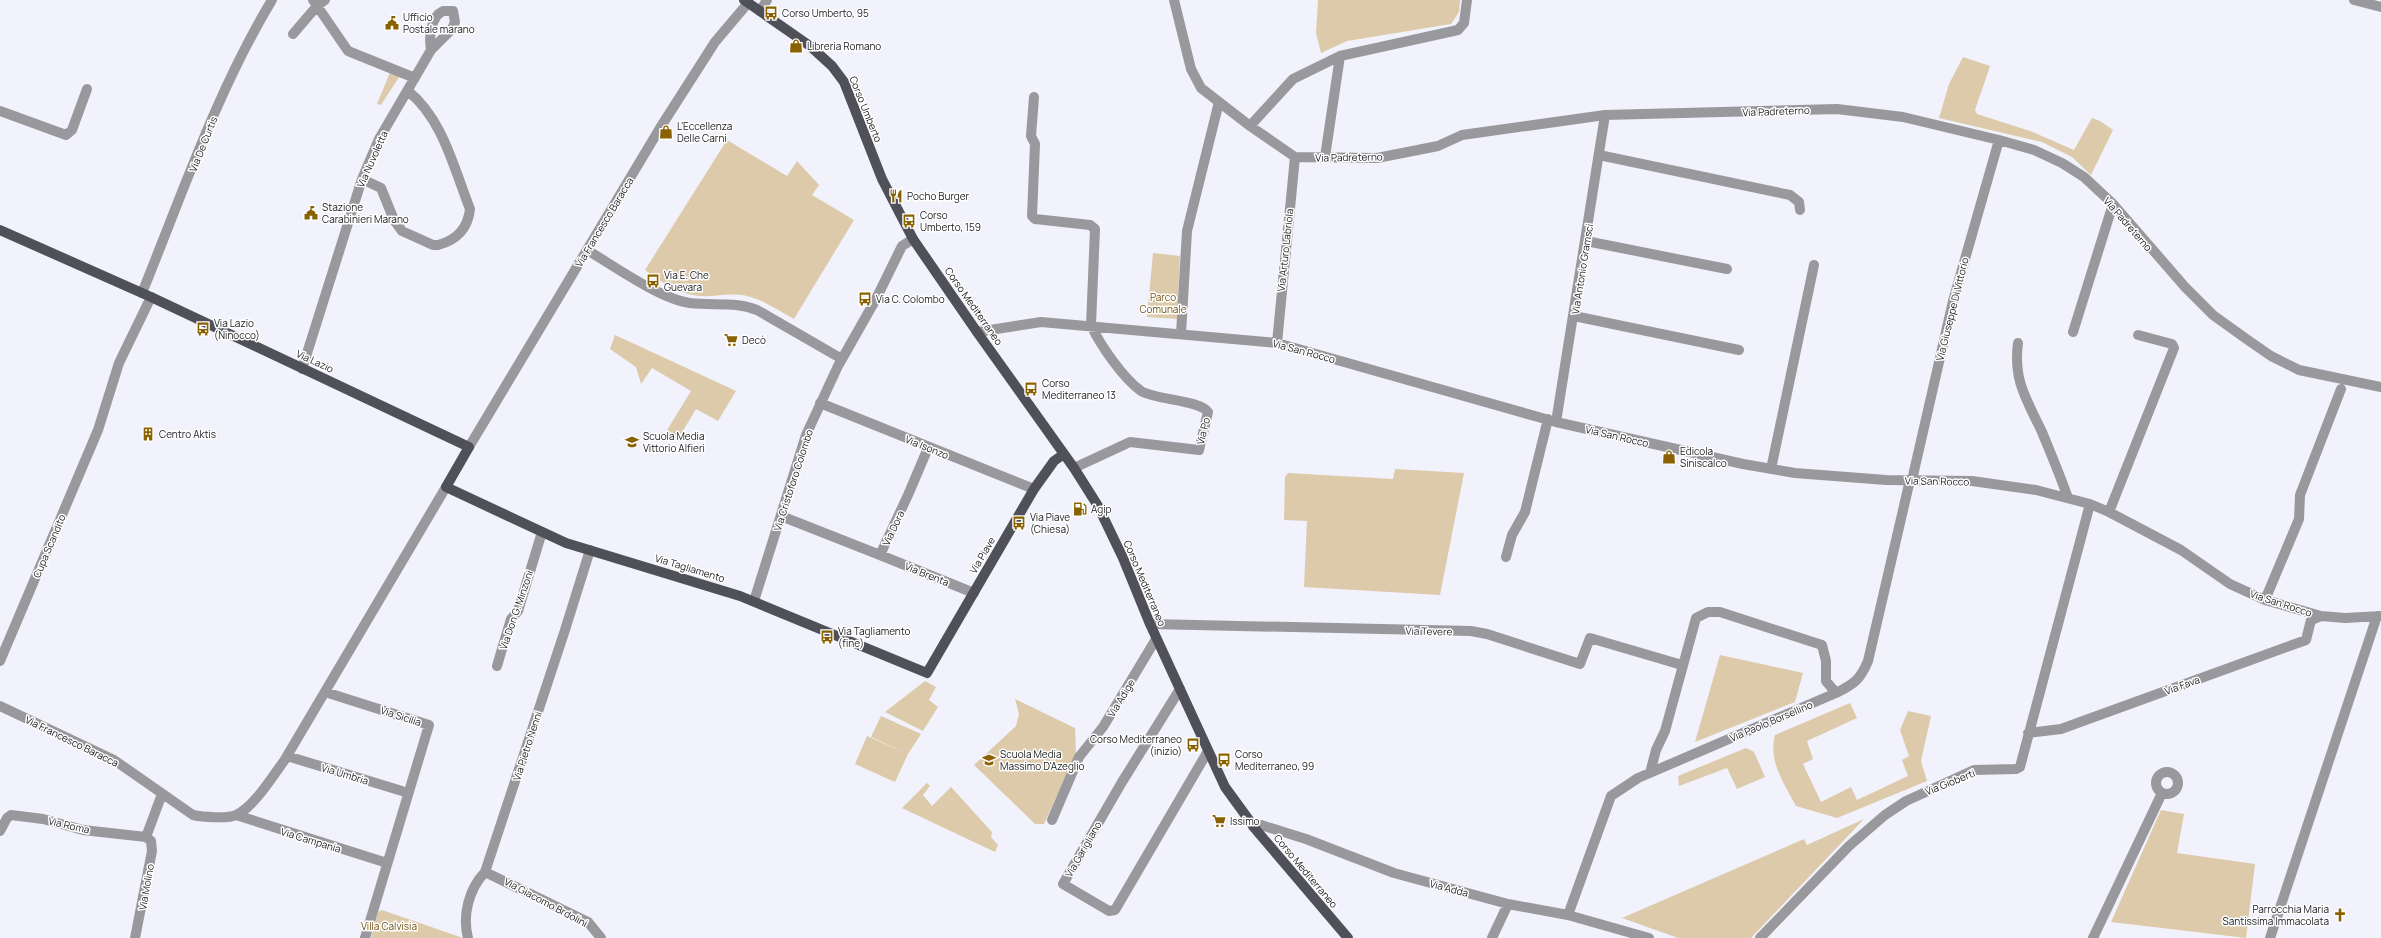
<svg xmlns="http://www.w3.org/2000/svg" width="2381" height="938" font-family="Manrope,sans-serif">
	<style>
		.green { fill: #ddcaaa }
		.lines { fill: none; stroke-linecap: round; stroke-linejoin: round }
		.minor { stroke: #99999d; stroke-width: 10 }
		.major { stroke: #505158; stroke-width: 10 }
		.labels { text-anchor: middle; stroke-width: 3; stroke-linejoin: round; paint-order: stroke }
		.poi-label { font-size: 10px; fill: #212225; stroke: #fff; text-anchor: start }
		.street-label { font-size: 10px; fill: #212225; stroke: #fff }
		.park-label { font-size: 10px; fill: #715213; stroke: #fff }
	</style>
	<rect width="100%" height="100%" fill="#f1f2fb"/>
	<!-- green -->
	<path class="green" d="M1318 0H1460L1459 12 1451 24 1347 41 1321 53 1316 33Z
		M1963 57 1990 66 1975 110 1977 114 2030 131 2074 150 2092 118 2100 121 2113 130 2091 175 2072 157 2042 142 1939 118 1949 84Z
		M391 70 401 74 381 105 377 104Z
		M727 140 787 176 797 161 819 185 812 195 854 220 794 319C779 311 764 300 747 296 731 292 716 297 701 296 680 295 661 282 645 270Z
		M1153 253 1180 256 1177 319 1147 317Z
		M615 335 736 391 718 421 696 409 678 439 666 432 691 391 652 368 641 384 636 367 610 349Z
		M1395 469 1464 473 1440 595 1304 587 1307 521 1284 520 1285 477 1288 473 1393 479Z
		M1720 655 1803 673 1795 702 1695 742Z
		M925 681 936 687 929 700 938 707 923 731 885 712Z
		M1015 699 1075 728 1076 754 1044 824H1035L974 765 1016 726 1019 714Z
		M1850 703 1857 718 1807 741 1813 759 1803 764 1821 802 1851 787 1857 800 1908 776 1902 760 1909 756 1900 730 1908 711 1931 716 1921 761 1927 781 1837 818 1796 806C1784 783 1768 762 1775 735Z
		M881 716 921 734 908 754 871 737Z
		M867 736 908 754 895 782 855 764Z
		M1746 748 1754 752 1765 777 1737 789 1727 768 1679 786 1678 776Z
		M927 783 930 786 923 795 932 806 951 787 992 832 991 837 998 845 995 852 902 808Z
		M2161 810 2184 814 2177 853 2255 864 2246 938 2111 922Z
		M1864 819 1751 938H1678L1622 918 1804 839 1807 845Z
		M382 910 463 938H371L378 912Z"/>
	<g class="lines">
		<!-- minor -->
		<path class="minor" d="M313 0 348 51 415 78
			M1174 0 1191 69 1201 88 1250 126 1295 157 1377 158 1438 146 1462 135 1605 115 1837 109 1903 117 1999 140 2034 150 2062 163 2084 177 2113 204 2185 287 2213 315 2245 338 2271 356 2299 370 2381 387
			M2354 0 2381 7
			M760 11 767 0
			M293 34 317 6 325 0
			M1034 97 1031 136 1035 144 1032 216 1035 219 1090 225 1095 229 1091 325C1100 345 1123 378 1141 391 1156 400 1200 400 1208 412L1199 450 1130 442 1074 468
			M0 111 66 135 72 130 87 89
			M1250 126 1293 79 1340 56 1458 30 1464 23 1467 0
			M1599 155 1790 195 1799 202 1800 210
			M1325 157 1340 56
			M362 179 381 188 394 220 402 231 433 245H438C457 240 468 228 470 209 454 169 443 119 408 91
			M1586 241 1727 269
			M587 250C614 266 660 299 690 303 713 306 735 301 757 310L842 359
			M142 293C182 195 217 91 272 0
			M1574 316 1739 350
			M977 332 1041 322 1277 343 1556 422 1743 464 1795 473 1886 480 1972 481 2036 490 2090 504 2109 512 2181 550 2230 584 2265 600 2321 616 2345 618 2381 616
			M2073 332 2113 204
			M1181 334 1187 231 1219 102
			M1277 343 1295 157
			M2018 343C2013 381 2027 400 2042 432 2051 454 2060 475 2068 498
			M302 369 362 179 379 139 431 50 452 29 455 22 453 11H443C430 17 429 38 431 50
			M820 403 1034 489
			M1556 422 1605 115
			M469 447 660 128 715 42 748 3
			M1771 469 1814 265
			M1912 480 1953 301 1999 140
			M2109 512 2174 348 2172 344 2138 335
			M781 516 880 555 908 495 928 448
			M880 555 974 593
			M1506 557 1512 535 1525 512 1548 419
			M2265 600 2299 519 2300 495 2341 389
			M754 601 806 435 838 366 876 299 902 246 913 239
			M1150 624 1471 631 1487 634 1580 664 1590 638 1682 665
			M0 661 98 430 119 363 151 297
			M497 666 511 619 518 611 542 532
			M1180 689 1122 782 1063 884 1109 911 1115 910 1208 751
			M325 692 429 725 365 938
			M0 706 114 760 193 815C202 817 228 819 236 815 254 807 272 777 284 761L446 487
			M2028 733 2061 729 2306 640 2311 620 2321 616
			M287 756 402 791
			M2156 783a11 11 0 1 1 22 0a11 11 0 1 1-22 0Z
			M1650 773 1656 750 1665 731 1696 618 1708 612H1720L1822 645 1826 661V681L1836 693
			M236 815 387 863
			M1052 820 1079 757 1103 727 1156 639
			M1253 827 1261 825 1306 839 1394 873 1508 904 1568 915 1649 938
			M0 831 7 818 11 815 43 819 83 830 146 837 151 841 152 851 135 938
			M146 837 162 794
			M485 872 588 922 601 938
			M1568 915 1611 796 1638 778 1836 693C1854 684 1860 680 1868 661L1910 480
			M468 938C462 915 469 889 485 872L565 630 590 550
			M1492 938 1508 904
			M1760 938 1849 846 1885 815 1906 801 1974 770 2016 769 2020 767 2090 504
			M2093 938 2162 793
			M2270 938 2377 616"/>
		<!-- major -->
		<path class="major" d="M744 0 810 46 832 66 844 82 882 179 913 239 977 332 1074 468 1098 506 1123 558 1150 624 1225 787 1257 831 1348 938
			M0 230 151 297 469 447 446 487 566 543 740 596 927 673 1034 489 1054 461 1064 454"/>
	</g>
	<!-- icons -->
	<defs>
		<g id="bus-bare" transform="scale(1.08)"><path d="M-5-6H5V4H4V6H2V4H-2V6H-4V4H-5ZM-3.5-4V0h7V-4ZM-3.5 1.2v1.5H-2V1.2ZM2 1.2v1.5H3.5V1.2Z" fill="#8a6100" stroke="#fff" stroke-width="2.5" paint-order="stroke"/></g>
		<g id="civic-bare" transform="scale(1.08)"><path d="M-.6-6.5H3V-4.5H.6V-3L4-1V1h2V6H-6V1h2V-1L-.6-3ZM-1.2 2.5V6h2.4V2.5Z" fill="#8a6100" stroke="#fff" stroke-width="2.5" paint-order="stroke"/></g>
		<g id="shop-bare" transform="scale(1.08)"><path d="M-5-2.5h2.3a2.7 3.5 0 0 1 5.4 0H5L5.5 6h-11ZM-1.5-2.5h3a1.5 2.3 0 0 0-3 0Z" fill="#8a6100" stroke="#fff" stroke-width="2.5" paint-order="stroke"/></g>
		<g id="restaurant-bare" transform="scale(1.08)"><path d="M-5-6h1v4h1v-4h1v4h1v-4h1v5L-1.5 .5V6h-2V.5L-5-1ZM5-6V6H3V1.5H1.5Q1.5-4 5-6Z" fill="#8a6100" stroke="#fff" stroke-width="2.5" paint-order="stroke"/></g>
		<g id="supermarket-bare" transform="scale(1.08)"><path d="M-6-5.5h2.5l.6 2H6L4.5 2H-2.5L-4.4-4H-6ZM-1.5 3.2a1.3 1.3 0 1 0 .1 0ZM3 3.2a1.3 1.3 0 1 0 .1 0Z" fill="#8a6100" stroke="#fff" stroke-width="2.5" paint-order="stroke"/></g>
		<g id="building-bare" transform="scale(1.08)"><path d="M-4-6H4V6H1V3H-1V6H-4ZM-2.5-4.3h1.7v1.8h-1.7ZM.8-4.3h1.7v1.8H.8ZM-2.5-1h1.7V.8h-1.7ZM.8-1h1.7V.8H.8Z" fill="#8a6100" stroke="#fff" stroke-width="2.5" paint-order="stroke"/></g>
		<g id="school-bare" transform="scale(1.08)"><path d="M0-5L7-2L0 1L-7-2ZM-4 1L0 2.5L4 1V4Q0 6-4 4Z" fill="#8a6100" stroke="#fff" stroke-width="2.5" paint-order="stroke"/></g>
		<g id="fuel-bare" transform="scale(1.08)"><path d="M-5.5-6h7V0h2V4h1.3V-2.5L3-4.5l.8-.8L6-3V5H2.5V1h-1V6h-7ZM-4.2-4.7v3.2H.2V-4.7Z" fill="#8a6100" stroke="#fff" stroke-width="2.5" paint-order="stroke"/></g>
		<g id="church-bare" transform="scale(1.08)"><path d="M-1.2-6h2.4v3.5h3.3v2.4h-3.3V6h-2.4V-.1h-3.3v-2.4h3.3Z" fill="#8a6100" stroke="#fff" stroke-width="2.5" paint-order="stroke"/></g>
	</defs>
	<g fill-rule="evenodd">
		<use href="#bus-bare" x="771" y="13"/>
		<use href="#civic-bare" x="392" y="23"/>
		<use href="#shop-bare" x="796" y="46"/>
		<use href="#shop-bare" x="666" y="132"/>
		<use href="#restaurant-bare" x="896" y="196"/>
		<use href="#civic-bare" x="311" y="213"/>
		<use href="#bus-bare" x="909" y="221"/>
		<use href="#bus-bare" x="653" y="281"/>
		<use href="#bus-bare" x="865" y="299"/>
		<use href="#bus-bare" x="203" y="329"/>
		<use href="#supermarket-bare" x="731" y="340"/>
		<use href="#bus-bare" x="1031" y="389"/>
		<use href="#building-bare" x="148" y="434"/>
		<use href="#school-bare" x="632" y="442"/>
		<use href="#shop-bare" x="1669" y="457"/>
		<use href="#fuel-bare" x="1080" y="509"/>
		<use href="#bus-bare" x="1019" y="523"/>
		<use href="#bus-bare" x="827" y="637"/>
		<use href="#bus-bare" x="1193" y="745"/>
		<use href="#school-bare" x="989" y="760"/>
		<use href="#bus-bare" x="1224" y="760"/>
		<use href="#supermarket-bare" x="1219" y="821"/>
		<use href="#church-bare" x="2340" y="915"/>
	</g>
	<g class="labels">
		<!-- poi labels -->
		<g class="poi-label">
			<text x="782" y="17">Corso Umberto, 95</text>
			<text x="403" y="21">Ufficio<tspan x="403" dy="12">Postale marano</tspan></text>
			<text x="807" y="50">Libreria Romano</text>
			<text x="677" y="130">L’Eccellenza<tspan x="677" dy="12">Delle Carni</tspan></text>
			<text x="907" y="200">Pocho Burger</text>
			<text x="322" y="211">Stazione<tspan x="322" dy="12">Carabinieri Marano</tspan></text>
			<text x="920" y="219">Corso<tspan x="920" dy="12">Umberto, 159</tspan></text>
			<text x="664" y="279">Via E. Che<tspan x="664" dy="12">Guevara</tspan></text>
			<text x="876" y="303">Via C. Colombo</text>
			<text x="214" y="327">Via Lazio<tspan x="214" dy="12">(Ninocco)</tspan></text>
			<text x="742" y="344">Decò</text>
			<text x="1042" y="387">Corso<tspan x="1042" dy="12">Mediterraneo 13</tspan></text>
			<text x="159" y="438">Centro Aktis</text>
			<text x="643" y="440">Scuola Media<tspan x="643" dy="12">Vittorio Alfieri</tspan></text>
			<text x="1680" y="455">Edicola<tspan x="1680" dy="12">Siniscalco</tspan></text>
			<text x="1091" y="513">Agip</text>
			<text x="1030" y="521">Via Piave<tspan x="1030" dy="12">(Chiesa)</tspan></text>
			<text x="838" y="635">Via Tagliamento<tspan x="838" dy="12">(fine)</tspan></text>
			<text x="1182" y="743" text-anchor="end">Corso Mediterraneo<tspan x="1182" dy="12">(inizio)</tspan></text>
			<text x="1000" y="758">Scuola Media<tspan x="1000" dy="12">Massimo D'Azeglio</tspan></text>
			<text x="1235" y="758">Corso<tspan x="1235" dy="12">Mediterraneo, 99</tspan></text>
			<text x="1230" y="825">Issimo</text>
			<text x="2329" y="913" text-anchor="end">Parrocchia Maria<tspan x="2329" dy="12">Santissima Immacolata</tspan></text>
		</g>
		<!-- street labels -->
		<g class="street-label">
			<text transform="translate(866 109) rotate(68)" y="4">Corso Umberto</text>
			<text transform="translate(1776 111) rotate(-2)" y="4">Via Padreterno</text>
			<text transform="translate(203 144) rotate(-68)" y="4">Via De Curtis</text>
			<text transform="translate(1349 157) rotate(-1)" y="4">Via Padreterno</text>
			<text transform="translate(372 159) rotate(-66)" y="4">Via Nuvoletta</text>
			<text transform="translate(604 222) rotate(-59)" y="4">Via Francesco Baracca</text>
			<text transform="translate(2128 224) rotate(49)" y="4">Via Padreterno</text>
			<text transform="translate(1285 250) rotate(-84)" y="4">Via Arturo Labriola</text>
			<text transform="translate(1582 269) rotate(-81)" y="4">Via Antonio Gramsci</text>
			<text transform="translate(974 306) rotate(55)" y="4">Corso Mediterraneo</text>
			<text transform="translate(1952 309) rotate(-76)" y="4">Via Giuseppe Di Vittorio</text>
			<text transform="translate(1304 351) rotate(15)" y="4">Via San Rocco</text>
			<text transform="translate(315 361) rotate(25)" y="4">Via Lazio</text>
			<text transform="translate(1203 431) rotate(-77)" y="4">Via Po</text>
			<text transform="translate(1617 436) rotate(13)" y="4">Via San Rocco</text>
			<text transform="translate(927 447) rotate(22)" y="4">Via Isonzo</text>
			<text transform="translate(793 480) rotate(-72)" y="4">Via Cristoforo Colombo</text>
			<text transform="translate(1937 481) rotate(1)" y="4">Via San Rocco</text>
			<text transform="translate(893 528) rotate(-65)" y="4">Via Dora</text>
			<text transform="translate(49 546) rotate(-67)" y="4">Cupa Scandito</text>
			<text transform="translate(982 555) rotate(-60)" y="4">Via Piave</text>
			<text transform="translate(690 568) rotate(17)" y="4">Via Tagliamento</text>
			<text transform="translate(927 574) rotate(22)" y="4">Via Brenta</text>
			<text transform="translate(1145 583) rotate(67)" y="4">Corso Mediterraneo</text>
			<text transform="translate(2281 603) rotate(18)" y="4">Via San Rocco</text>
			<text transform="translate(516 610) rotate(-71)" y="4">Via Don G. Minzoni</text>
			<text transform="translate(1429 631) rotate(1)" y="4">Via Tevere</text>
			<text transform="translate(2182 685) rotate(-20)" y="4">Via Fava</text>
			<text transform="translate(1121 698) rotate(-59)" y="4">Via Adige</text>
			<text transform="translate(401 716) rotate(18)" y="4">Via Sicilia</text>
			<text transform="translate(1771 721) rotate(-23)" y="4">Via Paolo Borsellino</text>
			<text transform="translate(72 741) rotate(26)" y="4">Via Francesco Baracca</text>
			<text transform="translate(527 746) rotate(-72)" y="4">Via Pietro Nenni</text>
			<text transform="translate(345 774) rotate(17)" y="4">Via Umbria</text>
			<text transform="translate(1950 782) rotate(-22)" y="4">Via Gioberti</text>
			<text transform="translate(69 825) rotate(13)" y="4">Via Roma</text>
			<text transform="translate(311 840) rotate(17)" y="4">Via Campania</text>
			<text transform="translate(1083 849) rotate(-60)" y="4">Via Garigliano</text>
			<text transform="translate(1306 871) rotate(50)" y="4">Corso Mediterraneo</text>
			<text transform="translate(146 887) rotate(-80)" y="4">Via Molino</text>
			<text transform="translate(1449 888) rotate(15)" y="4">Via Adda</text>
			<text transform="translate(546 902) rotate(28)" y="4">Via Giacomo Brdolini</text>
		</g>
		<!-- park labels -->
		<g class="park-label">
			<text x="1163" y="301">Parco<tspan x="1163" dy="12">Comunale</tspan></text>
			<text x="389" y="930">Villa Calvisia</text>
		</g>
	</g>
</svg>
